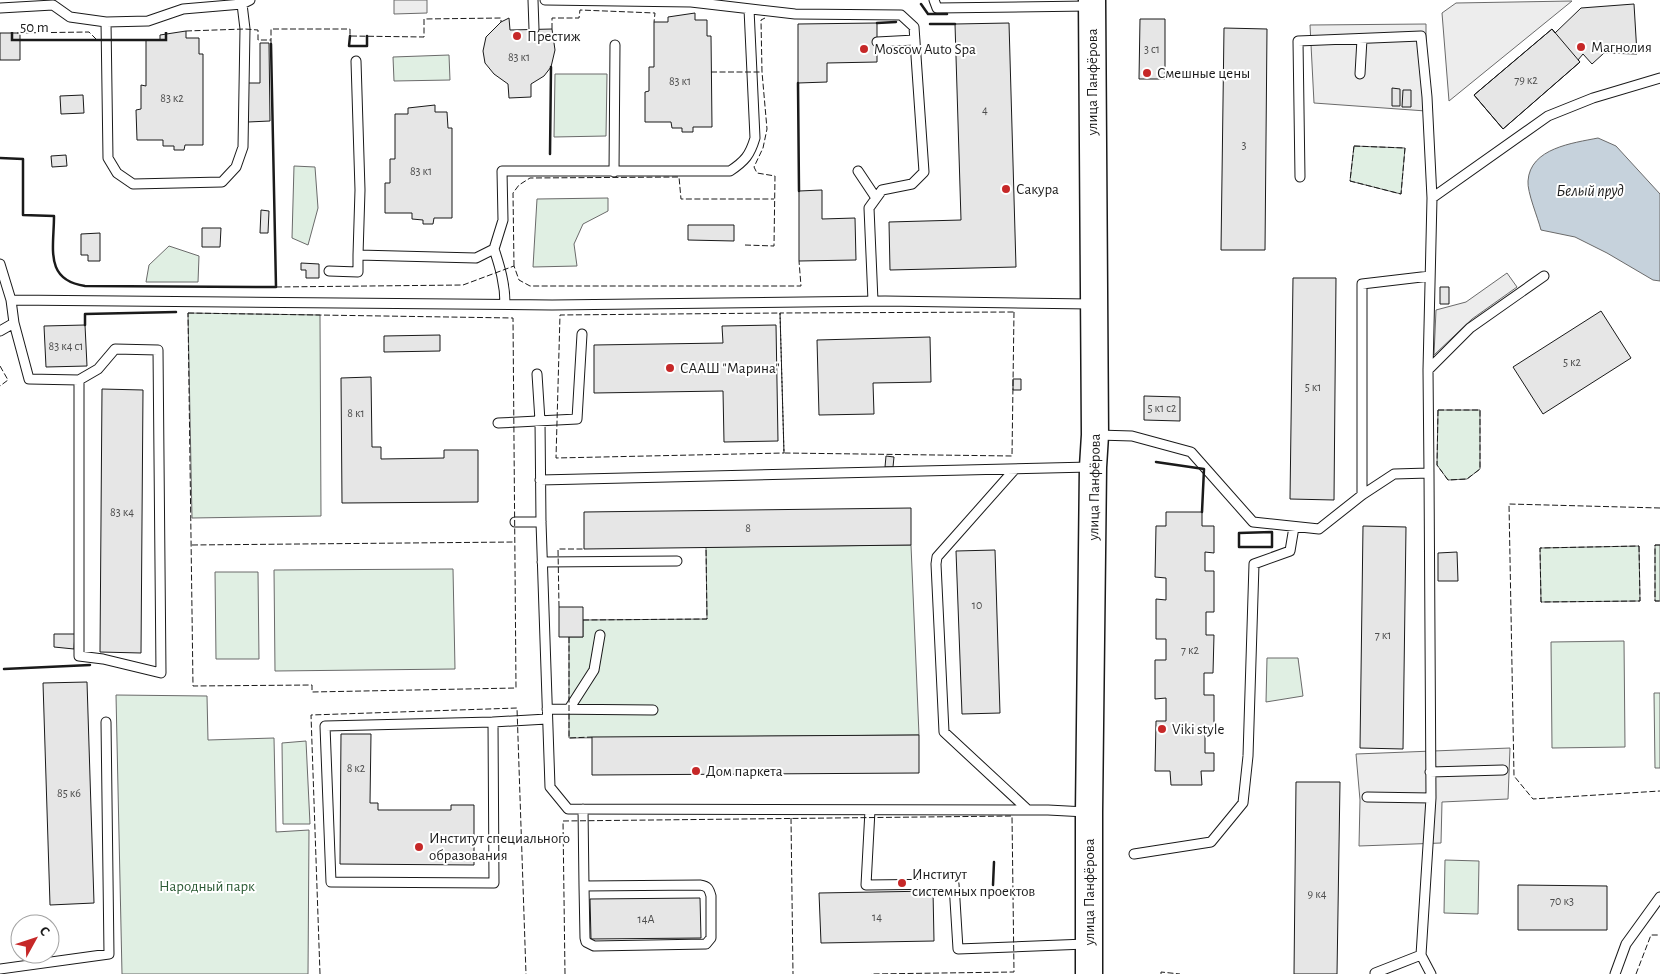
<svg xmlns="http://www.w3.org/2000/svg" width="1660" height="974" font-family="'Alegreya Sans',sans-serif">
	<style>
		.green { fill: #e0efe3; stroke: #6a6a6a }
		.parking { fill: #ededed; stroke: #6a6a6a }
		.water { fill: #c6d2dc; stroke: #6a6a6a }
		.building { fill: #e6e6e6; stroke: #1a1a1a }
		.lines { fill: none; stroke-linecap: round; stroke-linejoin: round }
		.lane-casing { stroke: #1a1a1a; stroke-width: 11 }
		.secondary-casing { stroke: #1a1a1a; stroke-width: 29 }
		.lane { stroke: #fff; stroke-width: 9 }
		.secondary { stroke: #fff; stroke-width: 26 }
		.fence { stroke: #1a1a1a; stroke-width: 1; stroke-dasharray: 6 2.5; stroke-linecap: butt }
		.wall { stroke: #1a1a1a; stroke-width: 2.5 }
		.poi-dot { fill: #c62828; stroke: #fff; stroke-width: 2 }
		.labels { text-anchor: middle; stroke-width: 4; stroke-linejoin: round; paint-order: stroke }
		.number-label { font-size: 12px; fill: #4d4d4d }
		.poi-label { font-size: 15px; fill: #1a1a1a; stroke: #fff; text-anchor: start }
		.street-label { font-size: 15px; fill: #1a1a1a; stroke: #fff }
		.park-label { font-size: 15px; fill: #2b5a34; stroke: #fff }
		.water-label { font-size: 16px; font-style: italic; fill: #1a1a1a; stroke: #fff }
	</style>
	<rect width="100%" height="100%" fill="#fff"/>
	<!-- green -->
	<path class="green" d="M449 55 450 80 394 81 393 57Z
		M555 74H607L606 136 554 137Z
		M1354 146 1405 148 1401 194 1350 181Z
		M294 166 315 167 318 208 308 245 292 238Z
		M608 198V211L583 224 574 244 577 266 533 267 537 199Z
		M169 246 199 256 198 282H146L149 265Z
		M188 313 320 315 321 516 192 518Z
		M1438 410H1480V469L1467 479 1448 480 1437 465Z
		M911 545 919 735 569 738V637H583V620L707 619 706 547Z
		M1655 545H1660V601H1655Z
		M1639 546 1640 601 1541 602 1540 548Z
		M453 569 455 669 275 671 274 570Z
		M215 572H258L259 659H216Z
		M1624 641 1625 747 1552 748 1551 642Z
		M1267 658H1298L1303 696 1266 702Z
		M1654 693H1660V768H1655Z
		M116 695 207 696 208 740 274 738 276 832 309 830 308 974H122Z
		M306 741 310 824H283L282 743Z
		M1445 860 1479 861 1478 914 1444 913Z"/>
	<!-- parking -->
	<path class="parking" d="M394 0H427V13L394 14Z
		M1572 1 1449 101 1442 13 1456 3Z
		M1426 24V111L1314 103 1310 25Z
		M1507 273 1517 287 1472 319 1434 355 1436 310 1466 302Z
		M1510 748 1508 799 1442 802 1441 843 1359 846 1360 800 1356 754Z"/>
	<!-- water -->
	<path class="water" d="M1598 138 1616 146 1660 194V281L1653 280 1607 253 1575 237 1541 230C1538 218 1527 192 1528 181 1530 148 1573 143 1598 138Z"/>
	<!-- building -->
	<path class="building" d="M1634 4 1637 54 1604 53 1592 64 1583 54 1578 60 1580 62 1503 129 1474 95 1552 29 1555 33 1581 8Z
		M695 13V20H707V36H711L712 127H693V132H682V128H672L671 122H645V92L649 91V67H654V22H668V17Z
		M509 18 510 30 552 29 555 50 551 67 544 76 531 84V97L509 98 508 84 494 74 485 63 483 51 486 37 501 22Z
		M1140 19H1165V79H1139Z
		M877 23V62L827 63V82L798 83V24Z
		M1009 23 1016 267 890 270 889 222 961 220 955 24Z
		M1224 28 1267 29 1265 250H1221Z
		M1552 29 1580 62 1503 129 1474 95Z
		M186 31V38H199V54H203V145H185L184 150H174V146H163V140H137L136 110 141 109V85L146 86V40H160V35Z
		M0 33H20V60H0Z
		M260 43H269L270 121 248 122 247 83H260Z
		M1392 88 1400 89V106H1392Z
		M1403 90H1411V107H1402Z
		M83 95 84 113 61 114 60 96Z
		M435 105V112H447L448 128H452V218H434L433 224H423V220L412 219V213H385V183H390V159H395V114H408V108Z
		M66 155 67 166 52 167 51 156Z
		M822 190V219L855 218 856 260 799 261V191Z
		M261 210 269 211 268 233H260Z
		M688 225H734V241L688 240Z
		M202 228H221L220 247H202Z
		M100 233V261H88V255H81V234Z
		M301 263 319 264V278H306V270H301Z
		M1293 278H1336L1334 500 1290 499Z
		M1440 287H1449V304H1440Z
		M1601 311 1631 358 1543 414 1513 367Z
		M85 325 87 366 46 367 44 326Z
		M776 325 778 441 724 442 723 391 594 393V345L723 343 722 326Z
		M440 335V351L384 352V336Z
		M930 337 931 382 873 383 874 414 819 415 817 340Z
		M371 377 372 447H381V459L444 458V450H478V502L342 503 341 378Z
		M1013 379H1021V390H1013Z
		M102 389 143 390 141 653 100 652Z
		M1144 396 1180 397V421L1144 420Z
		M886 456 894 457 893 467H885Z
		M911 508V545L584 549V512Z
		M1166 512H1202V526H1214V553L1205 552V571H1214V612H1206V635H1214L1213 673H1204V695H1214V731H1205V753H1214V771H1201L1202 785H1171L1170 771H1155L1156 721H1166V698L1155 699V660H1166V639H1156V599L1166 600V578L1155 577 1156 526H1166Z
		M1363 526 1406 527 1403 749 1360 748Z
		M995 550 1000 713 962 714 956 551Z
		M1457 552 1458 581H1438V553Z
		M559 607H583V637H559Z
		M54 634H75L74 649 54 647Z
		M87 682 94 903 50 905 43 683Z
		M341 734H371L370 803H378V810H451V805H474V865L340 864Z
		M919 735V773L592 775V737Z
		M1296 782H1340L1337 974H1294Z
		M1518 885 1607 886V930H1518Z
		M933 891 934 941 821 943 819 893Z
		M700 898 701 938 591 939 590 899Z"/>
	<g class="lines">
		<!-- lane casing -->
		<g class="lane-casing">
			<path id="lane" d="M533 0 534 29
				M545 0 691 2 795 14 901 15 914 27 924 172 912 184 882 190 869 208 873 301
				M934 0 937 8 1089 6
				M0 8 53 5 70 17 106 22 148 21 183 9 242 4 250 0
				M106 22 108 158 117 173 133 184 222 182 236 167 243 147 245 29 242 4
				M877 42 915 40
				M356 61 360 190 358 255
				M1360 74 1362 39
				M858 171 876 198
				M614 172 615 45
				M1300 177 1298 41 1421 36 1427 97 1432 198
				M494 249C500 267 505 284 505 304
				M0 264 11 300 14 323 29 379 79 380 98 369 115 349 158 350 161 673 103 659 79 656V380
				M329 271 358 272V255L476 258 494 249 503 220 502 171H730C745 161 750 155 755 138L749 9
				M11 300 552 305 885 301 1091 304
				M0 331 14 323
				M1428 370 1470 328 1544 276
				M537 374 540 421 541 522 550 787 568 809 1048 810 1086 812
				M498 423 577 419 582 334
				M1098 435 1132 436 1191 452 1253 522 1319 529 1362 495 1394 474 1429 473 1428 370 1432 198 1548 116 1593 98 1660 78
				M1015 469 937 557 936 564 944 732 1028 810
				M1429 473 1431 798 1421 955 1431 974
				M540 480 1090 467
				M1362 495V284L1430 276
				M515 522H541
				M542 562 677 561
				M547 709 653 710
				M569 709 594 670 600 635
				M493 722 325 726 331 882 494 883 493 722 547 719
				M1430 772 1503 770
				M1367 797 1431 798
				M583 809 584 886
				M870 810 866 885 954 884 958 949 1086 944
				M1134 854 1211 842 1243 803 1248 756 1254 564 1290 551 1294 527
				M700 885C708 886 709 889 711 896V938L706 944 594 946 586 942 585 938 584 886Z
				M0 969 109 954 106 722
				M1375 973 1421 955
				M1615 974 1626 944 1660 897"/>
		</g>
		<!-- secondary casing -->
		<g class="secondary-casing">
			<path id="secondary" d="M1089 974V812L1093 467 1095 435 1092 0"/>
		</g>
		<!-- lane -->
		<use href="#lane" class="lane"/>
		<!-- secondary -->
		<use href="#secondary" class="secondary"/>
		<!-- fence -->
		<path class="fence" d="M552 29V18H579L580 10 655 13 654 22
			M186 31 245 29 258 30V40H271
			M17 33 89 32 97 40H146
			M271 44V29H350V36L424 37V19L501 18V22
			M711 72H762L761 20 765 18
			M1354 146 1405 148 1401 194 1350 181Z
			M745 245 774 246 775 176 757 173 754 167 763 148 767 129 762 72
			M514 266 513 193 519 185 530 178 679 177 681 199H774
			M276 287 463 285 514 266 519 280 530 286H801L799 261
			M1014 312 1012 456 784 453 780 313Z
			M188 313 513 318 516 688 312 692V685L193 686Z
			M780 313 784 453 556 458 560 315Z
			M0 366 8 380 0 386
			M1438 410H1480V469L1467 479 1448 480 1437 465Z
			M1660 508 1509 504 1514 776 1533 799 1660 791
			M192 545 515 542
			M1660 545H1655V601H1660
			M1639 546 1640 601 1541 602 1540 548Z
			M559 607 558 549H584
			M583 620 707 619 706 547
			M569 637V738L592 737
			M791 818 793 974
			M320 974 311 715 517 708 526 974
			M565 974 563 821 1012 816 1014 972 871 974
			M1161 974V972L1180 974
			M1636 974 1651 935H1660"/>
		<!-- wall -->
		<path class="wall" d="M921 4 928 14H947
			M877 23 896 22
			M930 24H955
			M350 36 349 46H367V36
			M798 83 799 191
			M550 154 551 67
			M0 158 23 159V215L54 216C54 248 44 280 85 286L276 287 271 44
			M85 325V314L176 312
			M1156 462 1204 469 1202 512
			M1272 532V547H1239V533Z
			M4 669 90 665
			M993 885 994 862"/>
	</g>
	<!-- markers -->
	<g class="poi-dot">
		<circle cx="517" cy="36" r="5"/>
		<circle cx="1581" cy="47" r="5"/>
		<circle cx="864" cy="49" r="5"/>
		<circle cx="1147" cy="73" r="5"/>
		<circle cx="1006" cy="189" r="5"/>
		<circle cx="670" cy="368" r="5"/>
		<circle cx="1162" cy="729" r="5"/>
		<circle cx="696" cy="771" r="5"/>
		<circle cx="419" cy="847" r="5"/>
		<circle cx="902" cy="883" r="5"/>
	</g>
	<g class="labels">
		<!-- number labels -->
		<g class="number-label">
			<text x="1152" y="53">3 с1</text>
			<text x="519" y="61">83 к1</text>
			<text x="1526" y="84">79 к2</text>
			<text x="680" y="85">83 к1</text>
			<text x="172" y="102">83 к2</text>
			<text x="985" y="114">4</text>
			<text x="1244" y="149">3</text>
			<text x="421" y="175">83 к1</text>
			<text x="66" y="350">83 к4 с1</text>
			<text x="1572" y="366">5 к2</text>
			<text x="1313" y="391">5 к1</text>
			<text x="1162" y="412">5 к1 с2</text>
			<text x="356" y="417">8 к1</text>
			<text x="122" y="516">83 к4</text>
			<text x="748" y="532">8</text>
			<text x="977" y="609">10</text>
			<text x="1383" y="639">7 к1</text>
			<text x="1190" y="654">7 к2</text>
			<text x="356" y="772">8 к2</text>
			<text x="69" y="797">85 к6</text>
			<text x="1317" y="898">9 к4</text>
			<text x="1562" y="905">70 к3</text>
			<text x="877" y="921">14</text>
			<text x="646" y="923">14А</text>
		</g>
		<!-- poi labels -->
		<g class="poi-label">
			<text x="527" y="41">Престиж</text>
			<text x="1591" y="52">Магнолия</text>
			<text x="874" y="54">Moscow Auto Spa</text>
			<text x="1157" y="78">Смешные цены</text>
			<text x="1016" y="194">Сакура</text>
			<text x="680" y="373">СААШ "Марина"</text>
			<text x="1172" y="734">Viki style</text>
			<text x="706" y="776">Дом паркета</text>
			<text x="429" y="843">Институт специального<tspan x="429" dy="17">образования</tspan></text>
			<text x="912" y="879">Институт<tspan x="912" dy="17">системных проектов</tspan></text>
		</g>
		<!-- street labels -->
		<g class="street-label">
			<text transform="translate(1092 82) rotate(-90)" y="5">улица Панфёрова</text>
			<text transform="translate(1094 487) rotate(-89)" y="5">улица Панфёрова</text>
			<text transform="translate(1089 892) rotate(-90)" y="5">улица Панфёрова</text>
		</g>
		<!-- park labels -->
		<g class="park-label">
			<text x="207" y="891">Народный парк</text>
		</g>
		<!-- water labels -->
		<g class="water-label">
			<text x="1590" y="196">Белый пруд</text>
		</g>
	</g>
	<!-- north arrow -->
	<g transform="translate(35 939) rotate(50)"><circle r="24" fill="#ffffff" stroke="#a3a3a3"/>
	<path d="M0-4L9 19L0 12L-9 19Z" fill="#c62828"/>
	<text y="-8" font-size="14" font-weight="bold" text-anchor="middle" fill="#1a1a1a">С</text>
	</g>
	<!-- scale -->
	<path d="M12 32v8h154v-8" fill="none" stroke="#1a1a1a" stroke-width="2.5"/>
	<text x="20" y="32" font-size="15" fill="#1a1a1a" stroke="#ffffff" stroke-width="4" paint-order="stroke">50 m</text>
</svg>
